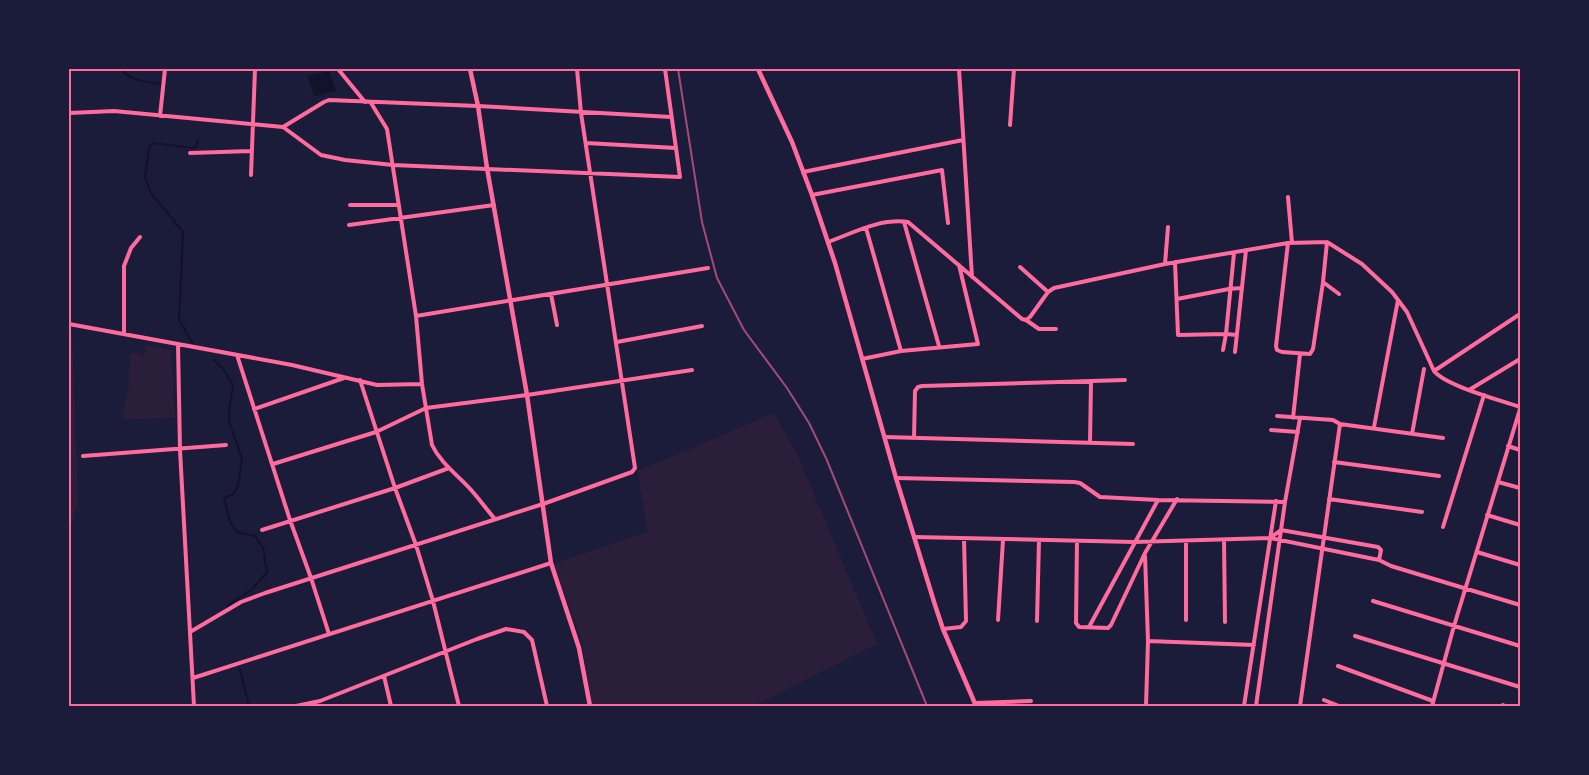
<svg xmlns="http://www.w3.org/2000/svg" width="1589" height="775" font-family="'Source Sans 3',sans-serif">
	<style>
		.green { fill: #2a1e3b }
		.water { fill: #12122b }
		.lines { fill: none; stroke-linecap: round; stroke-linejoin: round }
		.stream { stroke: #12122b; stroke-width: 2 }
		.minor { stroke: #ff6b9d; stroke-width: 4 }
		.tertiary { stroke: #ff6b9d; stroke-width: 4.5 }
		.rail { stroke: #a44b75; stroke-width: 2 }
		.neatline { fill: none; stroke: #ff6b9d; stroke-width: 2 }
	</style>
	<rect width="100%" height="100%" fill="#1b1b3a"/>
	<!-- green -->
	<path class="green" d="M69 333H72L78 505 69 530Z
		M146 345 171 350 175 418 122 419 129 384 130 352 143 356Z
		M774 413 797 454 877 644 754 706H593L580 636 553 564 647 532 638 471Z"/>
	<!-- water -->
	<path class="water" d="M329 71 336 91 314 96 308 76Z"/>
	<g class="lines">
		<!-- stream -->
		<path class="stream" d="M121 69C132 82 146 82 162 84
			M193 344 179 320 183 232 151 193 145 177 149 148 153 143 192 148 196 147 198 140
			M214 360 223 369 233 385 229 412V421L242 459 238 486 233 494 224 498 230 522 237 532 255 536 263 548 267 573 251 590 227 606
			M240 669 249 706"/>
		<!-- minor -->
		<path class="minor" d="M338 69 365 102
			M959 69 972 277
			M371 103 387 129 416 316 422 384 432 445C441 464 459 476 472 491 480 500 487 510 495 519
			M69 113 114 111 283 127 324 102 329 100 478 106 671 117
			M160 116 165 69
			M1010 125 1014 69
			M283 127 321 155 345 160 393 165 680 177 665 69
			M586 143 676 148
			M190 153 251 151
			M803 172 963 140
			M251 175 255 69
			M812 195 942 170 948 223
			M1288 197 1292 243
			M350 205H399
			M904 222 939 346
			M349 225 494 205
			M866 228 901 351
			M828 242C853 233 880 218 908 222L1022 319 1026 320 1030 317 1048 292 1054 288 1165 264 1288 243 1327 242 1362 264 1392 292 1407 312 1434 371C1446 386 1500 400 1520 407
			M1288 243 1276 346 1277 350 1282 352 1310 354 1313 349 1323 282 1327 242
			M1175 262 1178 335 1226 334 1237 335
			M1165 264 1168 227
			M1020 267 1048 292
			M1323 282 1339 294
			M551 294 557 325
			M1177 299 1229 289 1241 288
			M416 316 708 268
			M1026 320 1039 329H1056
			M69 324 292 365 377 385 422 384
			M124 333V266L131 248 140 237
			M617 342 702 326
			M178 344 180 450 194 706
			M1223 350 1226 334 1234 253
			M1235 352 1246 250
			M237 355 290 520 311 578 329 634
			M862 359 901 351 978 344 959 265
			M1434 371 1520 314
			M360 380 395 488 416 545 433 601 459 706
			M1469 390 1520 359
			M254 409 344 378
			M1277 416 1333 420 1340 424 1443 438
			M1293 418 1300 354
			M1374 427 1398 300
			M1271 430 1298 432
			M1412 434 1424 369
			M885 437 1133 444
			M914 438 915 391 918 387 922 386 1125 380
			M1090 443 1091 382
			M1508 446 1520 450
			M83 456 226 445
			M1334 462 1439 476
			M273 464 376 432 426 408 527 395 692 370
			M896 478 1074 482 1080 483 1100 497 1158 500 1285 502
			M1498 482 1520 488
			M1329 499 1422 512
			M1487 515 1520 525
			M1443 527 1484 395
			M262 530 395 488 449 468
			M914 537 1134 542 1270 538 1379 560 1381 550 1378 547 1281 530 1270 538
			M1224 540 1225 622
			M1077 541 1076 623 1079 627 1108 628 1111 625 1145 553 1177 499
			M1477 552 1520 565
			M1145 555 1148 641 1146 706
			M1379 560 1391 566 1520 605
			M1373 601 1520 646
			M998 620 1003 540
			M1186 620V541
			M1037 621 1039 540
			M1089 627 1158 500
			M943 629 961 627 966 621 964 539
			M190 632 241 602 265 593 543 504 632 472 635 468 581 113 577 69
			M1355 636 1520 687
			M1148 641 1254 645
			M1338 666 1433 701
			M384 676 391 706
			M193 678 551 563
			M1324 700 1339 706
			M975 703 1031 701
			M296 706 320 701 477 639 506 629 524 632 532 640 547 706
			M1244 706 1276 501
			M1256 706 1285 502 1300 418
			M1300 706 1340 424
			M1432 706 1454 626 1520 409
			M1502 706 1503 705"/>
		<!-- tertiary -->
		<path class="tertiary" d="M470 69 478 106 487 168 527 395 551 563 579 648 590 706
			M758 69 792 142 812 195 835 263 896 478 935 605 943 629 976 706"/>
		<!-- rail -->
		<path class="rail" d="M678 69 702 222 717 278 744 330 787 388 809 423 826 458 927 706"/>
	</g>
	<!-- border -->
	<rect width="1589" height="775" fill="none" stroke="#1b1b3a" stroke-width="140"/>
	<rect x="70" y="70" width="1449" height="635" class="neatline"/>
</svg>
